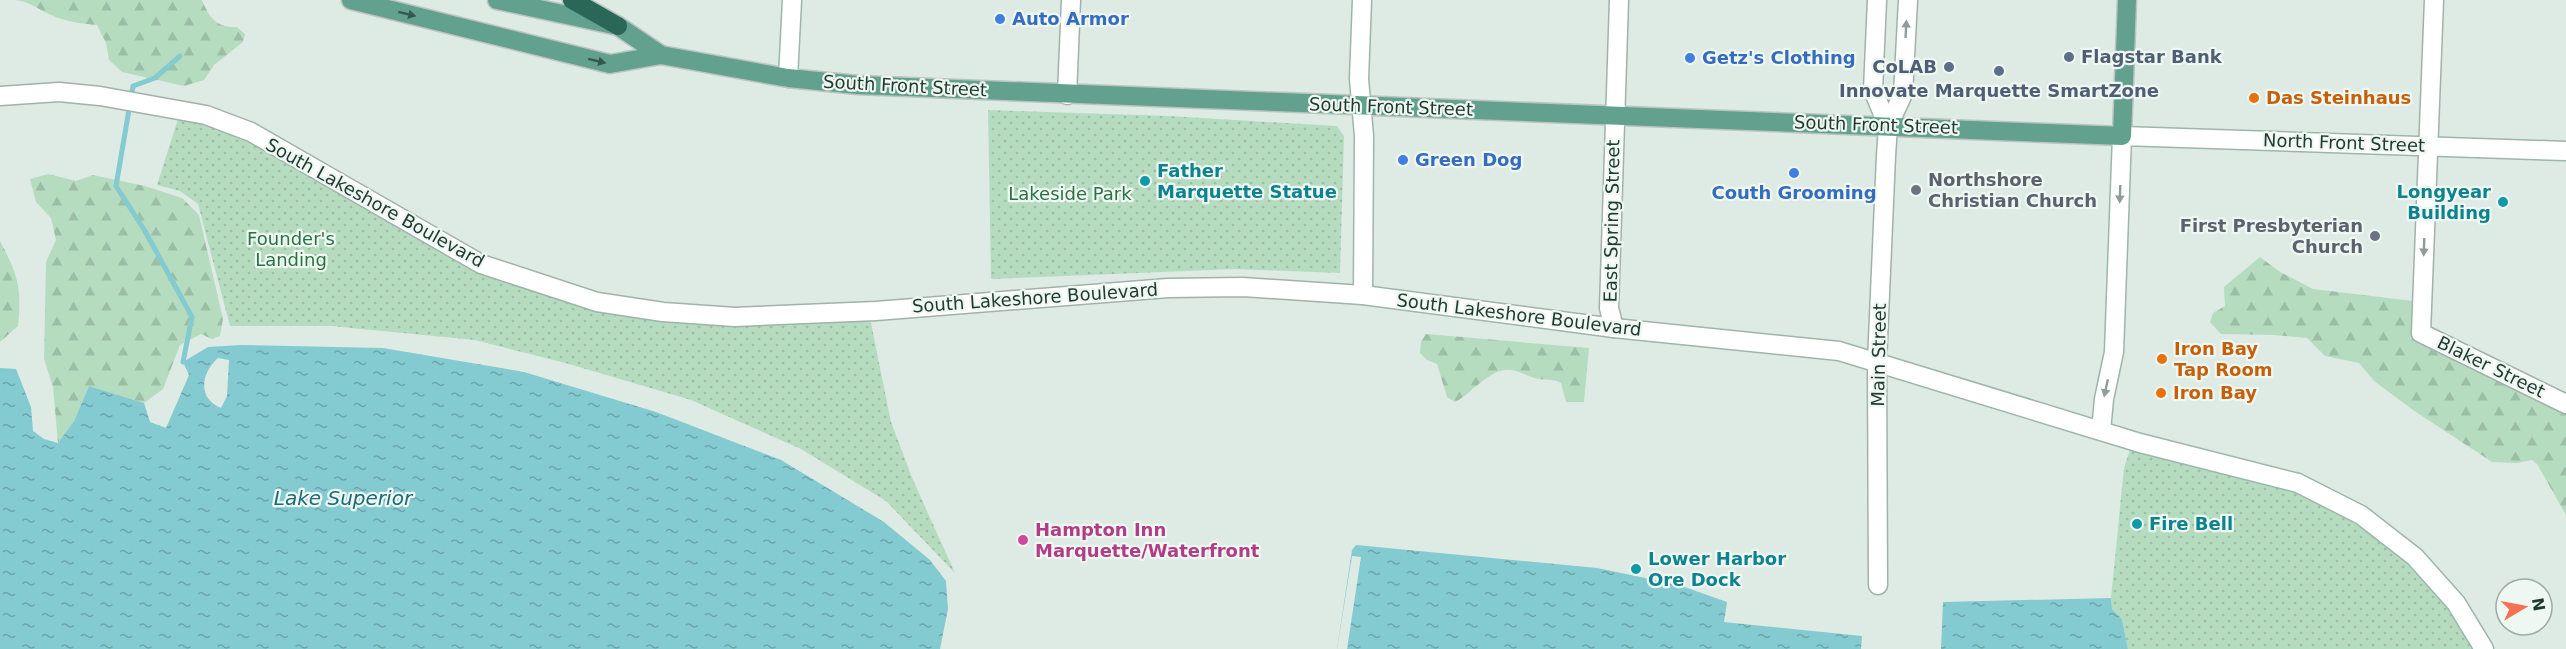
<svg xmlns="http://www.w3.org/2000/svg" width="2566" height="649" font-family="'DejaVu Sans',sans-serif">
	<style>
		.forest { fill: url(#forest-firs) }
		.park { fill: url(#park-dots) }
		.water { fill: url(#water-ripples); fill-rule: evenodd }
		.pier { fill: #deeae4 }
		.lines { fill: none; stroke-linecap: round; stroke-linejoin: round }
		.stream { stroke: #84cad1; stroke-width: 5 }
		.street-casing { stroke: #a1b2ab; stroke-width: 21 }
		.secondary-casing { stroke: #9db6ac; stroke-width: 21 }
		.primary-casing { stroke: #bcc4c2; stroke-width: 21 }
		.highway-casing { stroke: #bcc4c2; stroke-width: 21 }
		.street { stroke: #fff; stroke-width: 18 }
		.secondary { stroke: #fff; stroke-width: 18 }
		.primary { stroke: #62a18d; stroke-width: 18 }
		.highway { stroke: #2b6757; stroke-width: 18 }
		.oneway { fill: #33594d }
		.oneway2 { fill: #8f9c98 }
		.shop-dot { fill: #3f7fe0; stroke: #eff7f2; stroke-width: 2 }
		.service-dot { fill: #5c6f8a; stroke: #eff7f2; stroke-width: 2 }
		.food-dot { fill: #e8710a; stroke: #eff7f2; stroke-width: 2 }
		.culture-dot { fill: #0f9aa8; stroke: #eff7f2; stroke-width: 2 }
		.worship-dot { fill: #6b7280; stroke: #eff7f2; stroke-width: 2 }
		.hotel-dot { fill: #d1479c; stroke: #eff7f2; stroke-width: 2 }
		.labels { text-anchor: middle; stroke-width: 4.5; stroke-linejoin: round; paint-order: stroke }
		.shop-label { font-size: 18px; font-weight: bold; fill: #366cbe; stroke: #eff7f2; text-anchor: start }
		.service-label { font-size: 18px; font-weight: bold; fill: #4e5e75; stroke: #eff7f2; text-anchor: start }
		.street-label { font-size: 18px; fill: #1f3a32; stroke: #eff7f2 }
		.food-label { font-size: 18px; font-weight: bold; fill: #c56008; stroke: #eff7f2; text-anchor: start }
		.culture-label { font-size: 18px; font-weight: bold; fill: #0d838f; stroke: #eff7f2; text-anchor: start }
		.worship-label { font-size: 18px; font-weight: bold; fill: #5b616d; stroke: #eff7f2; text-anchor: start }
		.park-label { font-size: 18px; fill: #297241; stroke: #eff7f2 }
		.hotel-label { font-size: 18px; font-weight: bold; fill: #b23c85; stroke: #eff7f2; text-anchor: start }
		.water-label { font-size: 20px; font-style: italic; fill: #196c77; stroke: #eff7f2 }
	</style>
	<defs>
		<pattern id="forest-firs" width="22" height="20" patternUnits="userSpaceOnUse" patternTransform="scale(1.5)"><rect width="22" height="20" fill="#b6dcbf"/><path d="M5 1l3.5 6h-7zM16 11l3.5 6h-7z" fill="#9cbea5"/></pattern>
		<pattern id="park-dots" width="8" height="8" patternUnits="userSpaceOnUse" patternTransform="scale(1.5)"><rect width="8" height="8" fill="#b6dcbf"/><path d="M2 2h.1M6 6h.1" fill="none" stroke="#9cbea5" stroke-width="1.8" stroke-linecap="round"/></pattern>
		<pattern id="water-ripples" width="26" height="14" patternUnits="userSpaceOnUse" patternTransform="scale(1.5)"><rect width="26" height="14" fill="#84cad1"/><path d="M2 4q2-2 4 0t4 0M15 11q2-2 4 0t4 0" fill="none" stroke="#6ba5aa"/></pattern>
	</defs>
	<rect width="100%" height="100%" fill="#deeae4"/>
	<!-- forest -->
	<path class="forest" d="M12 0H202C209 17 216 28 237 27L245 34 243 42 214 65 204 80 184 86 122 72 109 60 106 43 97 25C81 24 63 21 49 14 36 8 27 0 12 0Z
		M48 174 76 181 93 175 145 186 182 198 199 215 223 319 220 336 212 339 201 334 180 345 163 389 144 403 89 386 74 421 58 443 53 387 44 359 46 262 56 240 51 218 36 202 30 179Z
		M0 241C18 275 22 288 18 326L0 342Z
		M2260 257 2280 272 2313 289 2413 301 2416 310 2412 327 2418 340 2566 412V515L2537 464 2532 460 2517 463 2492 462 2413 410 2374 381 2359 363 2325 356 2307 338 2274 335 2221 334 2210 322 2213 313 2225 306 2224 287Z
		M1426 334 1589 348 1584 402H1566L1561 383C1552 378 1544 381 1534 378 1528 376 1522 373 1516 371 1493 363 1473 393 1455 402L1447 397 1437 364 1427 360 1420 353 1421 342Z"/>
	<!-- park -->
	<path class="park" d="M988 110 1169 116 1337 126 1344 136 1340 273 1235 269 991 279Z
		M178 119 224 128 564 299 870 318 891 422 913 480 955 573 886 501 801 449 691 400 569 364 475 340 331 326H230L198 204 180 191 157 185Z
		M2133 441 2298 483 2415 557 2484 649H2128L2122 619 2112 609 2111 598 2124 468Z"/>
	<!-- water -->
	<path class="water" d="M241 345 383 348 524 372 656 412 781 460 884 522 930 560 946 581 948 609 940 649H0V368L16 369 31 407 33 431 44 439 58 443 74 421 89 386 144 403 150 422 166 428 189 375 183 362 208 347ZM218 358 229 360 227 396 221 408C197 398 201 373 218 358Z
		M1356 545 1597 568 1679 585 1727 602 1724 622 1862 636 1861 649H1337L1352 550Z
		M2111 598 2112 609 2122 619 2128 649H1941L1943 602Z"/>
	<!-- pier -->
	<path class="pier" d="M1352 556 1361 557 1347 649H1337Z"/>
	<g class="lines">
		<!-- stream -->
		<path class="stream" d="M180 56 155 78 133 86 116 186 145 231 192 317 183 362"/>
		<!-- street casing -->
		<g class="street-casing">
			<path id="street" d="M1877 0 1873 90 1888 126
				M2434 0 2421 333 2566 404
				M1067 95 1071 0
				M0 96 59 92 100 96 206 115 251 132 481 264 597 302 663 312 735 317 876 311 1168 288 1243 287 1363 295
				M1614 328 1609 308 1619 0
				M1878 585 1877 362 1886 156 1888 126 1903 94 1908 0"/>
		</g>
		<!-- secondary casing -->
		<g class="secondary-casing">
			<path id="secondary" d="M1362 0 1359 79 1364 136 1363 295 1614 328 1839 351 2140 443 2298 483 2361 515 2415 557 2456 603 2484 649
				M788 78 792 0
				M2101 431 2104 399 2114 352 2122 136 2566 151"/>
		</g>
		<!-- primary casing -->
		<g class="primary-casing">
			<path id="primary" d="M351 0 610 64 661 55 788 78 858 85C1280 104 1701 119 2122 136L2127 0
				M497 0 618 26 661 55"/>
		</g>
		<!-- highway casing -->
		<g class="highway-casing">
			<path id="highway" d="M572 0 618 26"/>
		</g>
		<!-- street -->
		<use href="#street" class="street"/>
		<!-- secondary -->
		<use href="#secondary" class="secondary"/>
		<!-- primary -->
		<use href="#primary" class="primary"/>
		<!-- highway -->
		<use href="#highway" class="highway"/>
	</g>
	<!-- one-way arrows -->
	<defs><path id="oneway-solid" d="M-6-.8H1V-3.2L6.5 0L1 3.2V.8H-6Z" transform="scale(1.5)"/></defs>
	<g class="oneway">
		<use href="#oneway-solid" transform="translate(407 14) rotate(14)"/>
		<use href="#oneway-solid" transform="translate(597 61) rotate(14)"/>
	</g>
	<g class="oneway2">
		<use href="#oneway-solid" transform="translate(1906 29) rotate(-87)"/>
		<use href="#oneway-solid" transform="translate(2120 194) rotate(92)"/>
		<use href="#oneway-solid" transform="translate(2424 247) rotate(92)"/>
		<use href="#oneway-solid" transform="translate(2106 388) rotate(102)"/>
	</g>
	<!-- markers -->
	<g class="shop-dot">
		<circle cx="1000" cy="19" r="6"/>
		<circle cx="1690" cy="58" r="6"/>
		<circle cx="1403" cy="160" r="6"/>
		<circle cx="1794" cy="173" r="6"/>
	</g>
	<g class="service-dot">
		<circle cx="2069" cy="57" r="6"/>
		<circle cx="1949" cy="67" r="6"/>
		<circle cx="1999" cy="71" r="6"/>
	</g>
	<g class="food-dot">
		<circle cx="2254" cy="98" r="6"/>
		<circle cx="2162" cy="359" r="6"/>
		<circle cx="2161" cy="393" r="6"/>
	</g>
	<g class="culture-dot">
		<circle cx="1145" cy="181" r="6"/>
		<circle cx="2503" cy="202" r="6"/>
		<circle cx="2137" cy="524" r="6"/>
		<circle cx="1636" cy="569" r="6"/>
	</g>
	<g class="worship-dot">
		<circle cx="1916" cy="190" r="6"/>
		<circle cx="2375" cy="236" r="6"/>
	</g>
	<circle class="hotel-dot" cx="1023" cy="540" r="6"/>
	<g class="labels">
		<!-- shop labels -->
		<g class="shop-label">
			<text x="1012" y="25">Auto Armor</text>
			<text x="1702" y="64">Getz's Clothing</text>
			<text x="1415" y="166">Green Dog</text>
			<text x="1794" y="199" text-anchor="middle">Couth Grooming</text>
		</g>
		<!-- service labels -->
		<g class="service-label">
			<text x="2081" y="63">Flagstar Bank</text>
			<text x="1937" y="73" text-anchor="end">CoLAB</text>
			<text x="1999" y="97" text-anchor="middle">Innovate Marquette SmartZone</text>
		</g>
		<!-- street labels -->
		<g class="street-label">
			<text transform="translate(905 86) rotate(3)" y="6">South Front Street</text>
			<text transform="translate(1391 107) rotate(2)" y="6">South Front Street</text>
			<text transform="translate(1876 125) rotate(2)" y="6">South Front Street</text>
			<text transform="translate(2344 143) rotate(2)" y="6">North Front Street</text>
			<text transform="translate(375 203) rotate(29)" y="6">South Lakeshore Boulevard</text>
			<text transform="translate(1612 221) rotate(-89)" y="6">East Spring Street</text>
			<text transform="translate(1035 298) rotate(-4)" y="6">South Lakeshore Boulevard</text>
			<text transform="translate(1519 315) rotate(7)" y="6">South Lakeshore Boulevard</text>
			<text transform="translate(1879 355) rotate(-89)" y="6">Main Street</text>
			<text transform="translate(2491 367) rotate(26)" y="6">Blaker Street</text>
		</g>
		<!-- food labels -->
		<g class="food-label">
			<text x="2266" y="104">Das Steinhaus</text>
			<text x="2174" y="355">Iron Bay<tspan x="2174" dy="21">Tap Room</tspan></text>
			<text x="2173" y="399">Iron Bay</text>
		</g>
		<!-- culture labels -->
		<g class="culture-label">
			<text x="1157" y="177">Father<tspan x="1157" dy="21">Marquette Statue</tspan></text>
			<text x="2491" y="198" text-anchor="end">Longyear<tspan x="2491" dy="21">Building</tspan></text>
			<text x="2149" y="530">Fire Bell</text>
			<text x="1648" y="565">Lower Harbor<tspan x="1648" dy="21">Ore Dock</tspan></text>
		</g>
		<!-- worship labels -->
		<g class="worship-label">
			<text x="1928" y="186">Northshore<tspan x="1928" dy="21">Christian Church</tspan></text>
			<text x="2363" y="232" text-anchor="end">First Presbyterian<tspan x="2363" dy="21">Church</tspan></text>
		</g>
		<!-- park labels -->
		<g class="park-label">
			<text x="1070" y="200">Lakeside Park</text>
			<text x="291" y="245">Founder's<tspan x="291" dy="21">Landing</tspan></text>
		</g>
		<!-- hotel labels -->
		<g class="hotel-label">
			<text x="1035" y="536">Hampton Inn<tspan x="1035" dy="21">Marquette/Waterfront</tspan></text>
		</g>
		<!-- water labels -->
		<g class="water-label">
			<text x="343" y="505">Lake Superior</text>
		</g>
	</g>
	<!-- north arrow -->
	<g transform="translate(2524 607) rotate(80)"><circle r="28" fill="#eff7f2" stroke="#9caba5" stroke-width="1.5"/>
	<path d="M0-4.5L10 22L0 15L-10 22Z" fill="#f57152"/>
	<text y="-9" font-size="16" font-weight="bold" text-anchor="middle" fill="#1f3a32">N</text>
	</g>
</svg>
